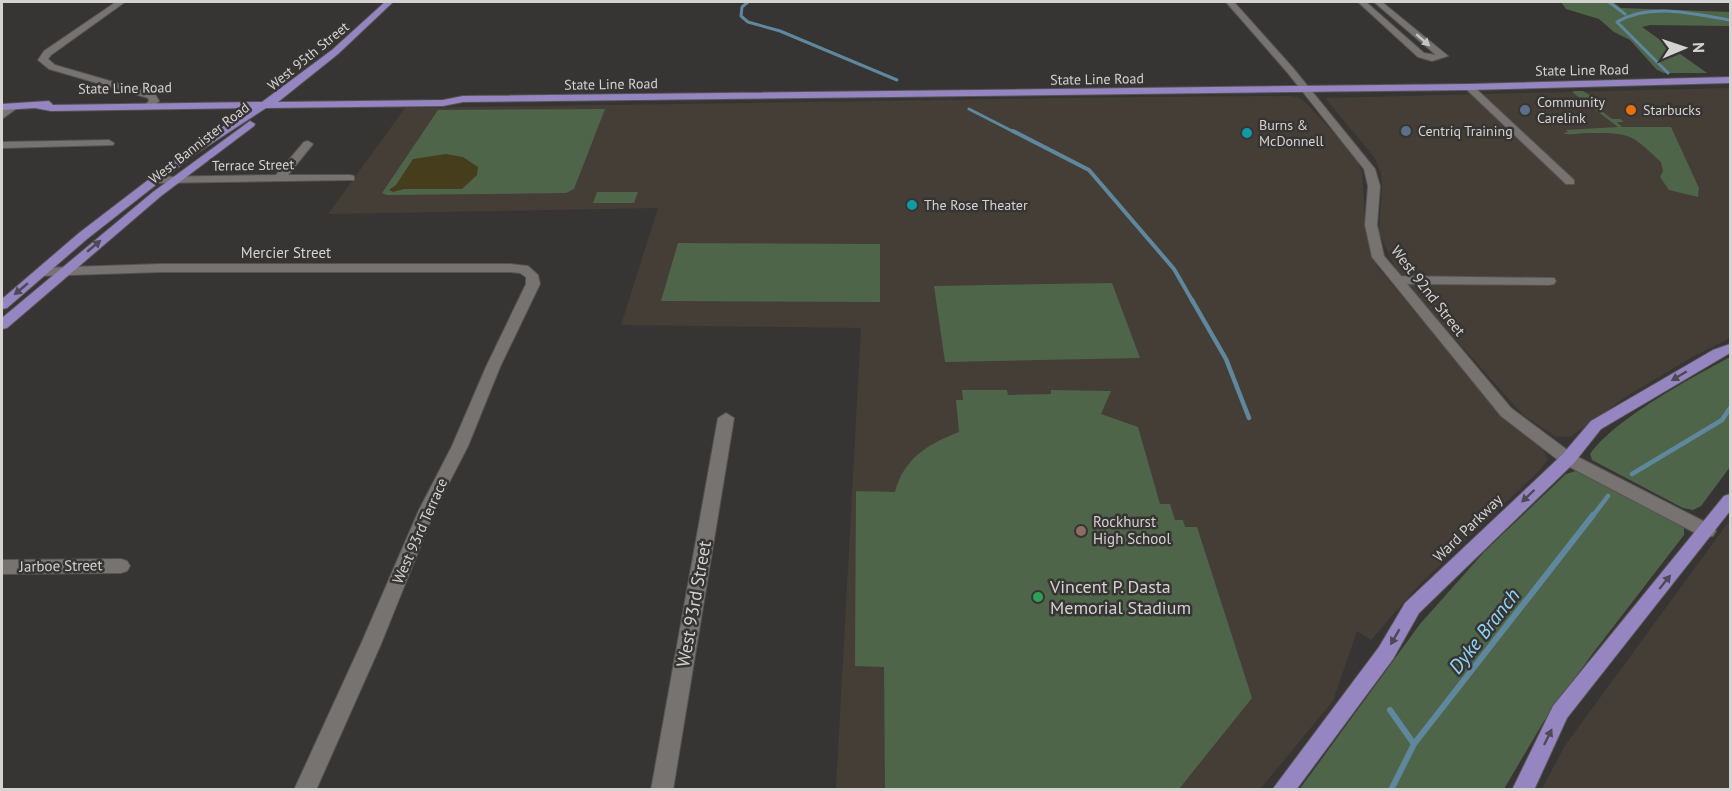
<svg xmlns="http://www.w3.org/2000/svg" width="1732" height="791" font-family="'PT Sans',sans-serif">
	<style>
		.built { fill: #443e37 }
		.green { fill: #4f6549 }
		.sand { fill: #453d1c }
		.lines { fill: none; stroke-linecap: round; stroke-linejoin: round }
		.stream-far3 { stroke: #5f889e; stroke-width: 3 }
		.stream-far2 { stroke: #5f889e; stroke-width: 4 }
		.stream-far1 { stroke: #5f889e; stroke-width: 4.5 }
		.stream { stroke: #5f889e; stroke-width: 6 }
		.minor-casing { stroke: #555352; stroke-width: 2 }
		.major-casing { stroke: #555352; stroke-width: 2 }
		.minor { fill: #767371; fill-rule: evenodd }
		.major { fill: #9586c1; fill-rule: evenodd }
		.oneway { fill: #c6c5c3 }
		.oneway2 { fill: #4e4956 }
		.service-dot { fill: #5c6f8a; stroke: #373533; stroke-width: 2 }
		.food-dot { fill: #e8710a; stroke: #373533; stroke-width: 2 }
		.culture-dot { fill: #0f9aa8; stroke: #373533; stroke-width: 2 }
		.education-dot { fill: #8d6e63; stroke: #373533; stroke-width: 2 }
		.leisure-dot { fill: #2e9e5b; stroke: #373533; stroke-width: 2 }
		.labels { text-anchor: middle; stroke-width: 5; stroke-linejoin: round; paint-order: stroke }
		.far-street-label { font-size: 14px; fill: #d4d3d2; stroke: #373533 }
		.far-poi-label { font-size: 14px; fill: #d4d3d2; stroke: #373533; text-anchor: start }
		.street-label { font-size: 15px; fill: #d4d3d2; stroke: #373533 }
		.poi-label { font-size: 15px; fill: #d4d3d2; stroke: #373533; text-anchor: start }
		.near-poi-label { font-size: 18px; fill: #d4d3d2; stroke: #373533; text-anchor: start }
		.near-street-label { font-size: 18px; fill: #d4d3d2; stroke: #373533 }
		.near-water-label { font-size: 20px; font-style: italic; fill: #8fd5fa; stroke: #373533 }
	</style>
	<rect width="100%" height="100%" fill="#373533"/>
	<!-- built -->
	<path class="built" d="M1730 88V338L1692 357 1627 396 1570 437 1555 436 1523 415 1411 289 1395 267 1379 233 1382 187 1381 174 1375 158 1325 98Z
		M1141 97 1290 96 1298 97 1306 103 1356 157 1362 172 1366 232 1371 255 1379 269 1493 405 1543 449 1548 459 1540 470 1417 587 1371 640 1357 631 1333 701 1260 789H836L861 328 621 325 658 208 328 214 405 108Z
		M1730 520V789H1542L1564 747Z"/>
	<!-- green -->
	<path class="green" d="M1561 2H1613L1621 8 1730 12V26L1650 25 1642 27 1707 73H1664L1657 70 1630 40 1614 32 1599 19 1566 9Z
		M1575 91H1583L1591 96 1587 100 1612 119H1620L1624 122H1617L1622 127H1671L1699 188 1698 197 1669 190 1660 177 1663 171 1661 162C1630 133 1631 133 1587 133 1579 133 1571 136 1563 133L1568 132 1566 130 1618 127 1572 92Z
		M605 109 574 189 566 193 387 195 382 193 438 110Z
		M597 192H638L634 203H593Z
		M678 243 880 244V302L661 301Z
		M1112 283 1140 358 945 362 934 286Z
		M1730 357V467L1701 506 1693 510 1683 508 1592 460 1590 454C1616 418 1691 378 1730 357Z
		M962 390H1007L1008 395 1051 394V390L1111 391 1101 414 1138 427 1160 504H1170L1175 520H1183L1185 527H1197L1252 698 1179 789H885L884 667 855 666 856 491 895 492C904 458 928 444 959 432L956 400H963Z
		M1579 470 1677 521 1684 528V535L1593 653 1544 721 1504 789 1299 790 1420 624 1485 551 1566 474Z"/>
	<!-- sand -->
	<path class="sand" d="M446 154 463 157 478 167 477 175 462 189H404L393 192 389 190 396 185 413 159Z"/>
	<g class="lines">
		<!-- stream-far3 -->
		<path class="stream-far3" d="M748 2 742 7 741 16 748 22 780 31 897 80
			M1609 2 1625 14
			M1668 73 1617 22C1650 2 1694 14 1730 20
			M969 109 1016 133"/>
		<!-- stream-far2 -->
		<path class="stream-far2" d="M1013 131 1089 170 1174 269 1193 302"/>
		<!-- stream-far1 -->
		<path class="stream-far1" d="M1192 300 1226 359 1249 418
			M1632 474 1722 420 1730 408
			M1592 517 1608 496"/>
		<!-- stream -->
		<path class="stream" d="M1390 710 1414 744
			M1391 790 1414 744 1593 515"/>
		<!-- minor casing -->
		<g class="minor-casing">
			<path id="minor" d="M116 2H125L51 55 48 59 55 65 155 94 159 101 152 109 143 107 149 101 148 98 49 69 38 60 44 51Z
				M1226 2H1234L1293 68 1375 169 1380 186 1377 225 1384 256 1401 276 1554 278 1556 281 1554 284 1549 285 1407 284 1511 408 1574 455 1713 526 1716 531 1713 536 1707 537 1701 536 1562 463 1501 416 1372 257 1365 225 1368 186 1364 169 1287 72Z
				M1358 2H1366L1424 53 1436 55 1374 2H1382L1448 56 1432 61 1418 57Z
				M1466 85H1472L1574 180V184H1566L1466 89Z
				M11 104 20 106 2 119V111Z
				M109 140 114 143 113 145 2 148V142Z
				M308 141 313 144 288 175H350L354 176V180L156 183 150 180 156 177 276 175 304 142Z
				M161 264H510L528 266 538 275 540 284 500 367 468 446 435 510 381 644 316 790H294L361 644 419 510 452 446 486 367 526 284V277L520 273 510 272H161L40 276 34 272 40 268Z
				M726 413 734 418 673 790H651L718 418Z
				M121 559 127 561 130 566 127 571 121 573 2 574V560Z"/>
		</g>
		<!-- major casing -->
		<g class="major-casing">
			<path id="major" d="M385 2H393L338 54 278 102 443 100 463 96 1469 84 1730 77V83L1469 90 463 102 443 106 266 108 194 155 87 239 7 308 2 309V299L79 233 186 151 251 108 51 111 35 108 2 110V104L49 101 53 105 262 102 332 50Z
				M250 121 255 124 254 126 161 196 7 328 2 329V318L153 192Z
				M1730 344V353L1601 429 1574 463 1419 613 1393 659 1296 790H1272L1379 647 1405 603 1562 455 1591 421 1713 350Z
				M1730 494V511L1567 718 1534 790H1512L1553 706 1724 496Z"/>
		</g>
		<!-- minor -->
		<use href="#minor" class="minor"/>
		<!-- major -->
		<use href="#major" class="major"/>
	</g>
	<!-- one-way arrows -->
	<defs><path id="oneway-solid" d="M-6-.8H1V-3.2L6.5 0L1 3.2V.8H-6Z" transform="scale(1.5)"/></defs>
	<use class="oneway" href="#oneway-solid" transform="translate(1423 40) rotate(41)"/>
	<g class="oneway2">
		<use href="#oneway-solid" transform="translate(94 246) rotate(-40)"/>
		<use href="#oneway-solid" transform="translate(21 289) rotate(140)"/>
		<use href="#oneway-solid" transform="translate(1679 376) rotate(149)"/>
		<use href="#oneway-solid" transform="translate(1528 496) rotate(136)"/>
		<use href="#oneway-solid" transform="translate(1665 582) rotate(-51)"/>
		<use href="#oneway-solid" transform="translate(1395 637) rotate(120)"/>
		<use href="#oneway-solid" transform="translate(1548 737) rotate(-64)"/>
	</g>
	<!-- markers -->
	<g class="service-dot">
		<circle cx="1525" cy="110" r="6"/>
		<circle cx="1406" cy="131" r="6"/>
	</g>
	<circle class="food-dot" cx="1631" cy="110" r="6"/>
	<g class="culture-dot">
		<circle cx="1247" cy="133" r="6"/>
		<circle cx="912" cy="205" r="6"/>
	</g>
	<circle class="education-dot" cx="1081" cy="531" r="6"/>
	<circle class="leisure-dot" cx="1038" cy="597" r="6"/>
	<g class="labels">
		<!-- far-street labels -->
		<g class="far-street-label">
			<text transform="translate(308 56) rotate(-39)" y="5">West 95th Street</text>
			<text transform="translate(1582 70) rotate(-1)" y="5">State Line Road</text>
			<text transform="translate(1097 79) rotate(-1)" y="5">State Line Road</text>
			<text transform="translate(611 84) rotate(-1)" y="5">State Line Road</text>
			<text transform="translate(125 88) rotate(-1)" y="5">State Line Road</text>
			<text transform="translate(199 143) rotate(-38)" y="5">West Bannister Road</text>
			<text transform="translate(253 165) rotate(-1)" y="5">Terrace Street</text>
		</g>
		<!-- far-poi labels -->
		<g class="far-poi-label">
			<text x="1537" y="107">Community<tspan x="1537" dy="16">Carelink</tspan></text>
			<text x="1643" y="115">Starbucks</text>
			<text x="1259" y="130">Burns &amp;<tspan x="1259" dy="16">McDonnell</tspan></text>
			<text x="1418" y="136">Centriq Training</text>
			<text x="924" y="210">The Rose Theater</text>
		</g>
		<!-- street labels -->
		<g class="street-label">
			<text x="286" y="258">Mercier Street</text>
			<text transform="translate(1428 291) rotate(52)" y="5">West 92nd Street</text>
			<text transform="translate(1468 528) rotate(-44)" y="5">Ward Parkway</text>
			<text transform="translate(420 531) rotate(-66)" y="5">West 93rd Terrace</text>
			<text transform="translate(61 566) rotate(-1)" y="5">Jarboe Street</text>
		</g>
		<!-- poi labels -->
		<g class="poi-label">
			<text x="1093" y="527">Rockhurst<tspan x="1093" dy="17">High School</tspan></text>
		</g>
		<!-- near-poi labels -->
		<g class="near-poi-label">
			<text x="1050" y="593">Vincent P. Dasta<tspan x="1050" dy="21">Memorial Stadium</tspan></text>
		</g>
		<!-- near-street labels -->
		<g class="near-street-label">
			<text transform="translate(694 604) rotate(-80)" y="6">West 93rd Street</text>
		</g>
		<!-- near-water labels -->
		<g class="near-water-label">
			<text transform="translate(1484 631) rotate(-52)" y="7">Dyke Branch</text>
		</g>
	</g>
	<!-- border -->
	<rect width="1732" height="791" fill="none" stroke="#d4d3d2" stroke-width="6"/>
	<!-- north arrow -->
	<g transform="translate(1684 48) rotate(88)" stroke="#373533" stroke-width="4.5" paint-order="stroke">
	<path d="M0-4.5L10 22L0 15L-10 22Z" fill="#d4d3d2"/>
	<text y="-9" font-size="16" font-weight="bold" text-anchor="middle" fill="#d4d3d2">N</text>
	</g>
</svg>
